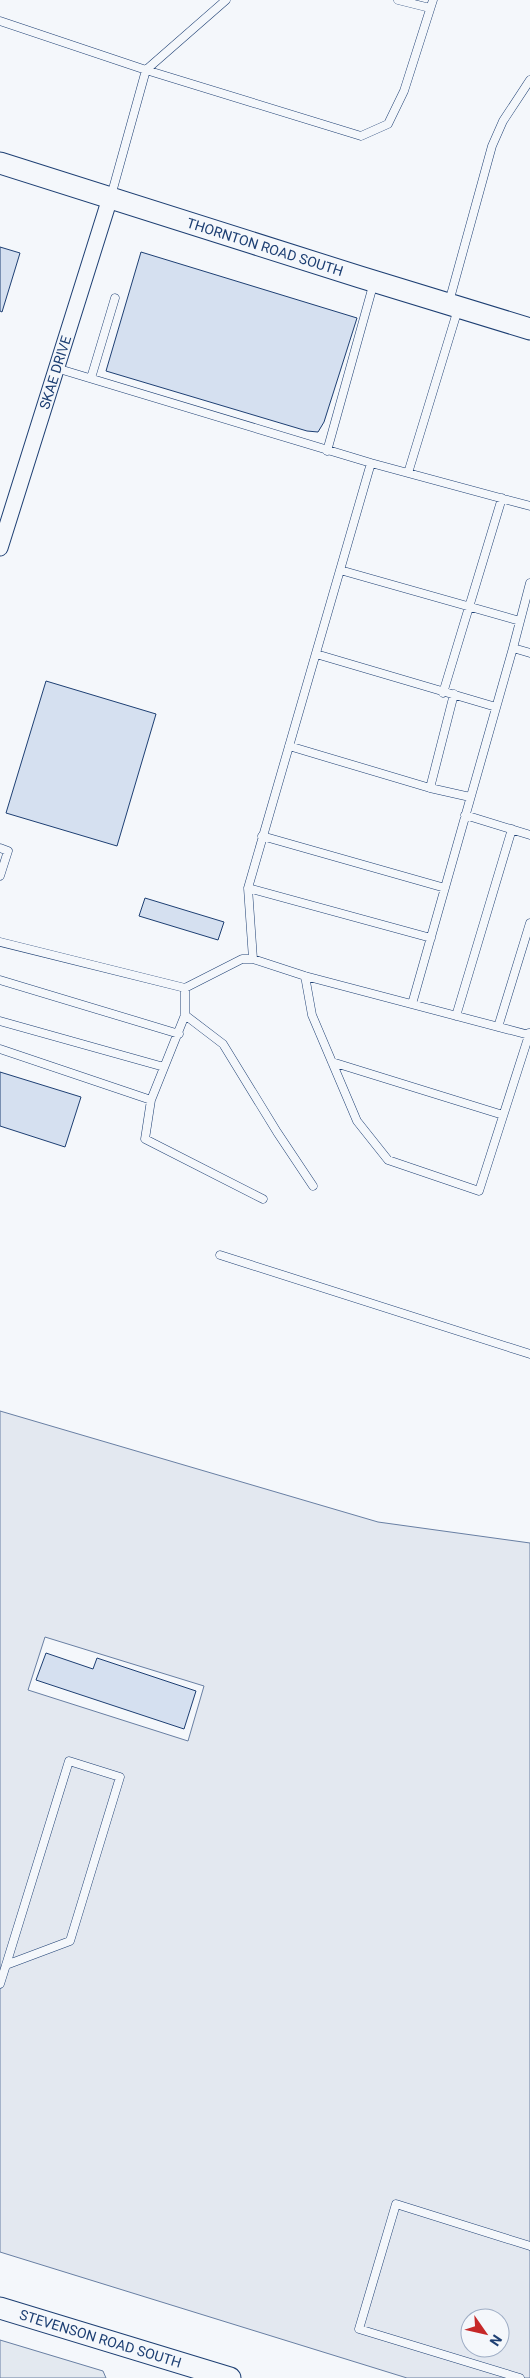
<svg xmlns="http://www.w3.org/2000/svg" width="530" height="2378" font-family="Roboto,sans-serif">
	<style>
		.green { fill: #e3e9f0; stroke: #687fa3 }
		.parking { fill: #e3e8f0; stroke: #687fa3; fill-rule: evenodd }
		.building { fill: #d5e0f0; stroke: #1d3f73 }
		.lines { fill: none; stroke-linecap: round; stroke-linejoin: round }
		.lane-casing { stroke: #1d3f73; stroke-width: 9 }
		.street-casing { stroke: #1d3f73; stroke-width: 17 }
		.secondary-casing { stroke: #1d3f73; stroke-width: 23 }
		.lane { stroke: #f4f7fb; stroke-width: 8 }
		.street { stroke: #f4f7fb; stroke-width: 15 }
		.secondary { stroke: #f4f7fb; stroke-width: 21 }
		.labels { text-anchor: middle; stroke-width: 4; stroke-linejoin: round; paint-order: stroke }
		.street-label { font-size: 14px; fill: #1d3f73; stroke: #f4f7fb }
	</style>
	<rect width="100%" height="100%" fill="#f4f7fb"/>
	<!-- green -->
	<path class="green" d="M0 2340 103 2371 106 2378H0Z"/>
	<!-- parking -->
	<path class="parking" d="M0 1411 378 1522 530 1543V2378H407L0 2252ZM45 1637 204 1686 188 1741 28 1690ZM470 2318H500V2348H470Z"/>
	<!-- building -->
	<path class="building" d="M0 247 20 253 2 312 0 311Z
		M141 252 357 318 324 422 318 432 307 431 106 371Z
		M46 681 156 714 117 846 6 813Z
		M145 898 224 922 218 940 139 916Z
		M0 1072 81 1097 65 1147 0 1126Z
		M46 1653 93 1669 97 1658 196 1691 184 1729 36 1680Z"/>
	<g class="lines">
		<!-- lane casing -->
		<g class="lane-casing">
			<path id="lane" d="M398 0 430 8
				M0 21 146 70 361 136 388 124 404 91 433 0
				M111 196 146 70 226 0
				M449 302 492 146 503 121 530 80
				M56 368 371 463
				M91 378 115 298
				M327 451 374 282
				M408 473 458 309
				M340 570 520 621
				M530 583 513 648 530 653
				M316 654 496 707
				M443 693 502 498
				M289 746 430 788 470 797
				M430 788 454 694
				M465 815 530 835
				M262 836 445 888
				M0 848 8 851 0 876
				M248 888 431 938
				M0 942 185 988V1015L151 1100 145 1139 263 1199
				M253 959 248 888 371 463 530 506
				M305 976 312 1015 357 1121 388 1160 479 1191 529 1035
				M0 980 179 1034
				M185 988 242 959H253L305 976 529 1035V1033
				M412 1004 513 648
				M185 1015 223 1044 277 1132 313 1186
				M456 1016 512 829
				M0 1021 164 1067
				M498 1027 530 923
				M0 1049 151 1100
				M332 1062 503 1115
				M220 1255 530 1354
				M0 1984 6 1965 69 1761 120 1777 70 1941 6 1965
				M520 2378 359 2329 396 2204 530 2246"/>
		</g>
		<!-- street casing -->
		<g class="street-casing">
			<g id="street">
				<path id="s1" d="M0 548 110 198"/>
			</g>
		</g>
		<!-- secondary casing -->
		<g class="secondary-casing">
			<g id="secondary">
				<path id="s2" d="M0 163 360 277 530 329"/>
				<path id="s3" d="M0 2308 230 2378"/>
			</g>
		</g>
		<!-- lane -->
		<use href="#lane" class="lane"/>
		<!-- street -->
		<use href="#street" class="street"/>
		<!-- secondary -->
		<use href="#secondary" class="secondary"/>
	</g>
	<g class="labels">
		<!-- street labels -->
		<g class="street-label">
			<text dy="5" stroke="none"><textPath href="#s2" startOffset="278">THORNTON ROAD SOUTH</textPath></text>
			<text dy="5" stroke="none"><textPath href="#s1" startOffset="184">SKAE DRIVE</textPath></text>
			<text dy="5" stroke="none"><textPath href="#s3" startOffset="105">STEVENSON ROAD SOUTH</textPath></text>
		</g>
	</g>
	<!-- north arrow -->
	<g transform="translate(485 2333) rotate(124)"><circle r="24" fill="#f4f7fb" stroke="#9eadc5"/>
	<path d="M0-4L9 19L0 12L-9 19Z" fill="#c62828"/>
	<text y="-8" font-size="14" font-weight="bold" text-anchor="middle" fill="#1d3f73">N</text>
	</g>
</svg>
